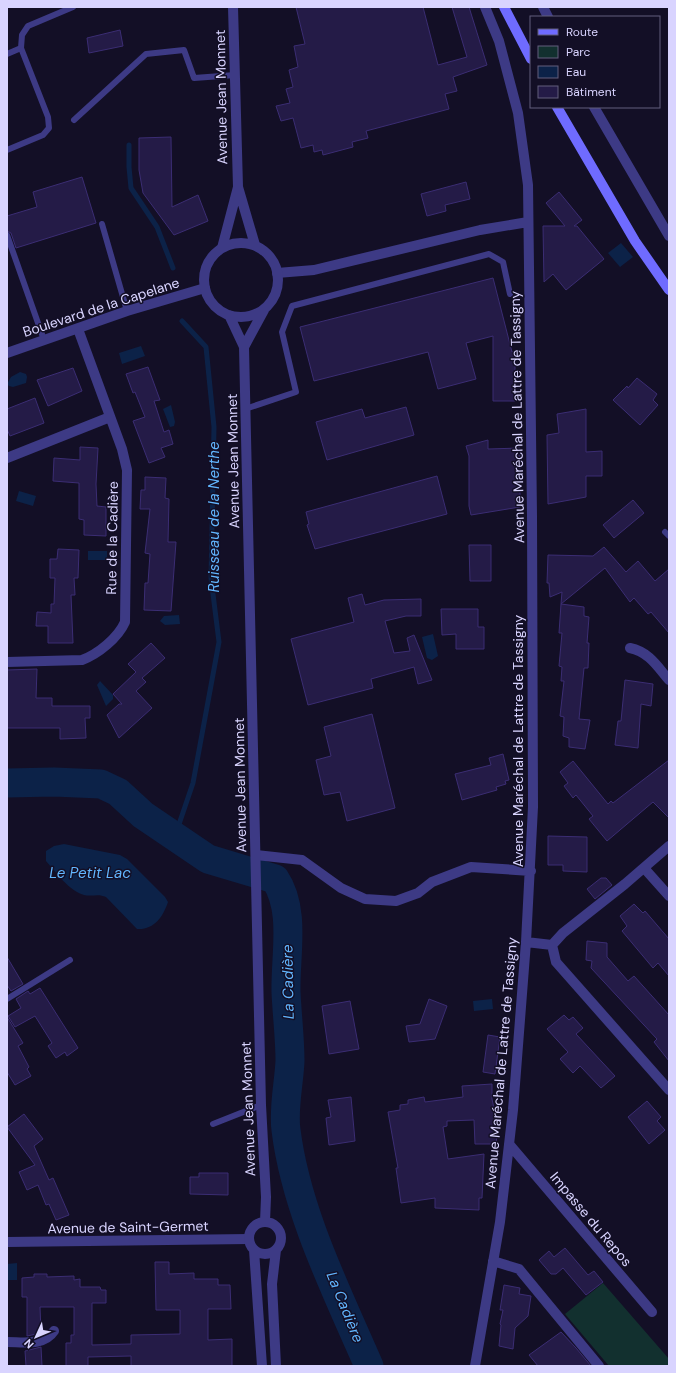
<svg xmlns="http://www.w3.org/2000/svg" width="676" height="1373" font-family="'DM Sans',sans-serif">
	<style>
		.green { fill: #12302f }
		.water { fill: #0c2248 }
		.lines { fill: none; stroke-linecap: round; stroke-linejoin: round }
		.stream { stroke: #0c2248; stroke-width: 5 }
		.river { stroke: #0c2248; stroke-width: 29 }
		.building { fill: #241b47; stroke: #3b2d73 }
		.service { stroke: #3d3a85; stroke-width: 6 }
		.minor { stroke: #3d3a85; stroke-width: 10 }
		.tertiary { stroke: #3d3a85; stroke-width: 10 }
		.secondary { stroke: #6f6bff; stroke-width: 10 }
		.labels { text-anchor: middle; stroke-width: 3; stroke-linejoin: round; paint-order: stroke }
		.street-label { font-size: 14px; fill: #d9d4ff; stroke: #130f26 }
		.water-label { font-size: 15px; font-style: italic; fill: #62b6ff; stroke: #130f26 }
	</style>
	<rect width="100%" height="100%" fill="#130f26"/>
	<!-- green -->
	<path class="green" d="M603 1283 669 1359V1366H609L565 1314Z"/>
	<!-- water -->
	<path class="water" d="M621 243 633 257 620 267 608 253Z
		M141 346 145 356 122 364 119 353Z
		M20 372 26 374 27 377 26 383 13 387 9 386 7 384 11 377Z
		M171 405 175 422 174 426 170 427 163 409Z
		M19 491 36 496 33 506 16 501Z
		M88 551H107V560H88Z
		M179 615 180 624 165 625 160 621 164 616Z
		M433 634 438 656 432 660 427 658 422 637Z
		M100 681 113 695V699L106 706 97 685Z
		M64 844 120 855 127 859 165 897 168 902C163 917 154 930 137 929L106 897C98 893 92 897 84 895 69 891 56 872 46 861V851L54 846Z
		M492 999 493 1009 474 1011 473 1001Z
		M17 1263V1280H8L7 1264Z"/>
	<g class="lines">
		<!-- stream -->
		<path class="stream" d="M129 145V167L131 188 157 227 173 268
			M175 836 193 783 219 642 211 578 214 427 206 347 182 321"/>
		<!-- river -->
		<path class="river" d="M7 783 54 782 101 784 118 792 143 815 208 859 275 879C296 910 285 956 286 992 287 1015 290 1038 290 1061 289 1083 283 1109 286 1130 296 1211 337 1292 369 1366"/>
	</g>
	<!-- building -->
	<path class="building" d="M296 7H423L438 65 467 57 452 7H469L487 65 453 77 457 91 445 94 449 109 366 131 368 138 352 142 353 147 323 155 322 150 314 152 313 145 301 148 293 118 281 121 276 106 290 103 286 89 293 87 289 70 298 67 294 46 305 44Z
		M120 30 123 46 89 53 87 38Z
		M171 137 172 207 198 195 208 221 174 235 143 193 139 170V138Z
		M82 177 96 223 16 248 11 233 7 231V216L37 207 33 192Z
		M466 182 470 199 445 205 446 211 427 216 421 194Z
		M559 192 582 220 574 226H577L604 259 566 290 553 274 544 282 543 226H565L546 203Z
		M493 278 512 352 515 351V401H493V336L466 343 476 379 438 389 428 352 314 381 300 327Z
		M148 367 160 400 154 401 164 432 169 430 173 444 161 448 165 457 149 463 133 421 145 417 135 392 133 393 126 374Z
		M73 368 82 391 48 406 37 380Z
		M637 378 657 394 653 400 658 405 640 425 613 400 627 386 628 388Z
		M35 398 44 423 10 436 7 429V409Z
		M406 407 414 435 327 460 316 422 362 409 365 418Z
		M586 409V452L602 451V476H586V497L548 504 547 435 559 433 557 414Z
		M488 440V449L520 448V507L471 515 469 506V456L466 446Z
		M80 447 98 448 96 484 97 506 106 507V536L84 535V520L79 519V483L53 481 54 458 80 460Z
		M437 476 447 514 315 549 307 525 309 524 306 512Z
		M145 477 166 478 165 498 169 499 168 542H176L171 611 144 610 145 583H148L150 554 145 553 150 509H140L141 490H145Z
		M633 500 644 513 614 538 603 525Z
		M469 545H491V581H470Z
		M604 547 626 572 638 561 655 581 669 569V633L651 612 648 614 634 598 630 602 605 568 561 604 562 592 550 597 549 583H547L548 555 593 556Z
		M58 549 79 550 78 578H74L75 595H71L73 643H48V626H36L37 612 51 613V604H54L55 578H50V559H57Z
		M362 594 365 605 384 600 421 599V616H406L385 621 394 653 410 651 407 638 414 635 432 680 418 684 414 667 371 679 373 688 308 705 291 639 354 622 348 598Z
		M561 604 584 607V616L589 617 587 643H589L588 668H584L579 719 590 720 585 749 569 747V738L563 736 564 717 560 716 564 681H561L562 667 559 666 562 633H559Z
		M441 609H478V627H484V649H456V634L442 635Z
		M151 643 165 658 142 678 146 682 136 691 152 708 119 738 107 715 119 704H122L113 694 136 672 128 664Z
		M37 669 36 698H52V706H90V718H85L86 738 60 739V728H7V670Z
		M625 680 653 684 651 706 641 704 638 748 615 745 618 721H621Z
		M372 714 395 808 347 821 340 792 324 795 316 760 331 756 324 727Z
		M503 754 509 780 505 781 506 784 496 787 497 790 462 800 455 774 491 765 489 758Z
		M669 760V818L653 802 607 841 589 819 593 816 576 795 573 798 564 786 568 783 560 772 573 761 608 804 611 801 613 803Z
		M548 836 587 837V872L563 871V865H548Z
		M601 878H606L612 885 595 899 587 889Z
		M634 904 643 913 645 911 669 939V976L658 963 653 968 622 931 627 926 620 916Z
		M587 941 607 943V957L628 981 634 976 669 1015V1061L654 1042 657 1039 591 968 592 961 586 960Z
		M7 957 23 984 11 991 7 985Z
		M40 988 78 1048 67 1056 65 1052 56 1058 48 1046 52 1043 35 1016 15 1027 8 1016 21 1008 16 999 28 991 30 994Z
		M429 999 447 1006 435 1039 409 1042 406 1026 420 1024Z
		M350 1001 359 1049 329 1054 322 1006Z
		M564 1015 569 1020 573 1017 583 1028 576 1034 615 1076 601 1088 580 1066 573 1073 560 1059 568 1052 547 1029Z
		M7 1017 23 1043 18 1046 29 1067 27 1069 31 1076 15 1085 7 1072Z
		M488 1035 500 1037 495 1074 483 1072Z
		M492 1084V1099L496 1118H499L496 1144H475L474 1120 447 1121V1126L443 1127 448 1159 484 1154 482 1198H479V1210L435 1208V1198L401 1203 396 1168H398L388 1112 400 1110V1105L408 1104V1100L424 1097 425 1102 463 1097 462 1086Z
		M351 1097 355 1141 329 1145 326 1118 331 1117 328 1100Z
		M647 1101 661 1117 657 1121 665 1130 649 1144 628 1117Z
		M24 1114 43 1139 34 1146 49 1180 53 1178 69 1215 56 1220 49 1204 46 1205 38 1185 27 1190 19 1172 35 1165 7 1127Z
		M199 1173H228V1195L190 1194V1177H199Z
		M565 1248 588 1275 594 1271 603 1282 586 1295 563 1268 556 1274H551L539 1260 549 1251 554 1257Z
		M155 1262H169V1274L194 1273V1279H218V1285H230L231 1309H208V1340L232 1339V1366H131V1356L88 1357V1366H66V1343H71V1335H74V1307H40L41 1333 27 1336V1297H22V1278L34 1277V1274H47V1277L74 1276V1280L80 1279V1287H100L101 1290H106V1303H92V1345L131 1344V1335L180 1334V1310H156Z
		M504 1285 520 1288 519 1294 531 1296 528 1316 515 1328 513 1349 499 1346 501 1325 500 1324 503 1310H500Z
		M561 1332 576 1348 591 1366H538L529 1355Z
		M41 1347 42 1366H26L25 1351Z"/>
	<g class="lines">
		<!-- service -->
		<path class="service" d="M7 54 21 48
			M74 120 146 54 184 50 194 78 235 75
			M7 150 43 135 49 128 48 117 21 48 22 35 28 26 73 7
			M102 224 127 311
			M7 235 44 340
			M245 409 296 392 282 332 292 306 489 254 503 262 510 294
			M665 532 669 536
			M7 999 70 960
			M213 1124 261 1105"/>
		<!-- minor -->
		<path class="minor" d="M543 7 548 17
			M594 107 669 236
			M277 273 314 270 480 230 528 222
			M7 353 127 311 205 288
			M7 458 110 417
			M630 648C649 652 657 666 669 680
			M7 662 82 660C98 654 118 638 125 622L127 470 122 449 78 329
			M256 855 302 860 341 888 365 899 396 901 418 893 432 882 471 867 531 871
			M644 868 669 896
			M526 942 552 945 563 933 625 884 669 846
			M552 945 556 962 669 1090
			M509 1144 652 1312
			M7 1242 249 1239
			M493 1261 519 1269 599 1366
			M7 1342C24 1342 44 1346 54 1331
			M475 1366 500 1222 513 1110 526 942 533 807 532 516 528 185 518 113 499 41 485 7"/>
		<!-- tertiary -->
		<path class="tertiary" d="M233 7 238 187 255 245
			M204 280a37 37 0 1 1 74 0a37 37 0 1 1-74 0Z
			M222 248 238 187
			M229 315 244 347 261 1105 266 1197 265 1222
			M244 347 264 310
			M249 1238a16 16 0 1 1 32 0a16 16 0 1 1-32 0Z
			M254 1250 262 1366
			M276 1366 272 1284 276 1250"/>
		<!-- secondary -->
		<path class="secondary" d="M504 7 531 59
			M557 107 635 241 669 290"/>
	</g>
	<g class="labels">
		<!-- street labels -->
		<g class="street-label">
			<text transform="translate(221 97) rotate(-91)" y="5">Avenue Jean Monnet</text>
			<text transform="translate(101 307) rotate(-18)" y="5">Boulevard de la Capelane</text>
			<text transform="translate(517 417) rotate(-91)" y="5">Avenue Maréchal de Lattre de Tassigny</text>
			<text transform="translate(233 461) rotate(-91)" y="5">Avenue Jean Monnet</text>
			<text transform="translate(112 538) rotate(-89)" y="5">Rue de la Cadière</text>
			<text transform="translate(518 741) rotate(-90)" y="5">Avenue Maréchal de Lattre de Tassigny</text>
			<text transform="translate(240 785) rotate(-91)" y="5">Avenue Jean Monnet</text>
			<text transform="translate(501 1063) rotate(-85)" y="5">Avenue Maréchal de Lattre de Tassigny</text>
			<text transform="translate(248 1109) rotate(-92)" y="5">Avenue Jean Monnet</text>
			<text transform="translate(591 1219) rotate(50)" y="5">Impasse du Repos</text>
			<text transform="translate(128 1227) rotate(-1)" y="5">Avenue de Saint-Germet</text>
		</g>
		<!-- water labels -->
		<g class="water-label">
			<text transform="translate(214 517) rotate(-90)" y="5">Ruisseau de la Nerthe</text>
			<text x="90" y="878">Le Petit Lac</text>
			<text transform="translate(288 982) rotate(-91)" y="5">La Cadière</text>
			<text transform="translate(345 1307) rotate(68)" y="5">La Cadière</text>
		</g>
	</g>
	<!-- border -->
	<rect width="676" height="1373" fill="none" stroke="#d9d4ff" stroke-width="16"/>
	<!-- legend -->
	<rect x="530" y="16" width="130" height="92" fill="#130f26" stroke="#625e7d"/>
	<rect x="538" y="29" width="20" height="6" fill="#6f6bff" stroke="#625e7d"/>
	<text x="566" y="36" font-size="12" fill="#d9d4ff">Route</text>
	<rect x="538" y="46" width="20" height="12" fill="#12302f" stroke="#625e7d"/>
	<text x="566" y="56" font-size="12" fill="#d9d4ff">Parc</text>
	<rect x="538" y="66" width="20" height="12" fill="#0c2248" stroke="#625e7d"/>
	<text x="566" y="76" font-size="12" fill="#d9d4ff">Eau</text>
	<rect x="538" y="86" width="20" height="12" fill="#241b47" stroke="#625e7d"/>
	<text x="566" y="96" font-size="12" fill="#d9d4ff">Bâtiment</text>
	<!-- north arrow -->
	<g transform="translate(36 1337) rotate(226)" stroke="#130f26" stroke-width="3" paint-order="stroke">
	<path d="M0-3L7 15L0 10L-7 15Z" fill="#d9d4ff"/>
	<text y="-6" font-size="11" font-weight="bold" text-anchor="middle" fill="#d9d4ff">N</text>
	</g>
</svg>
